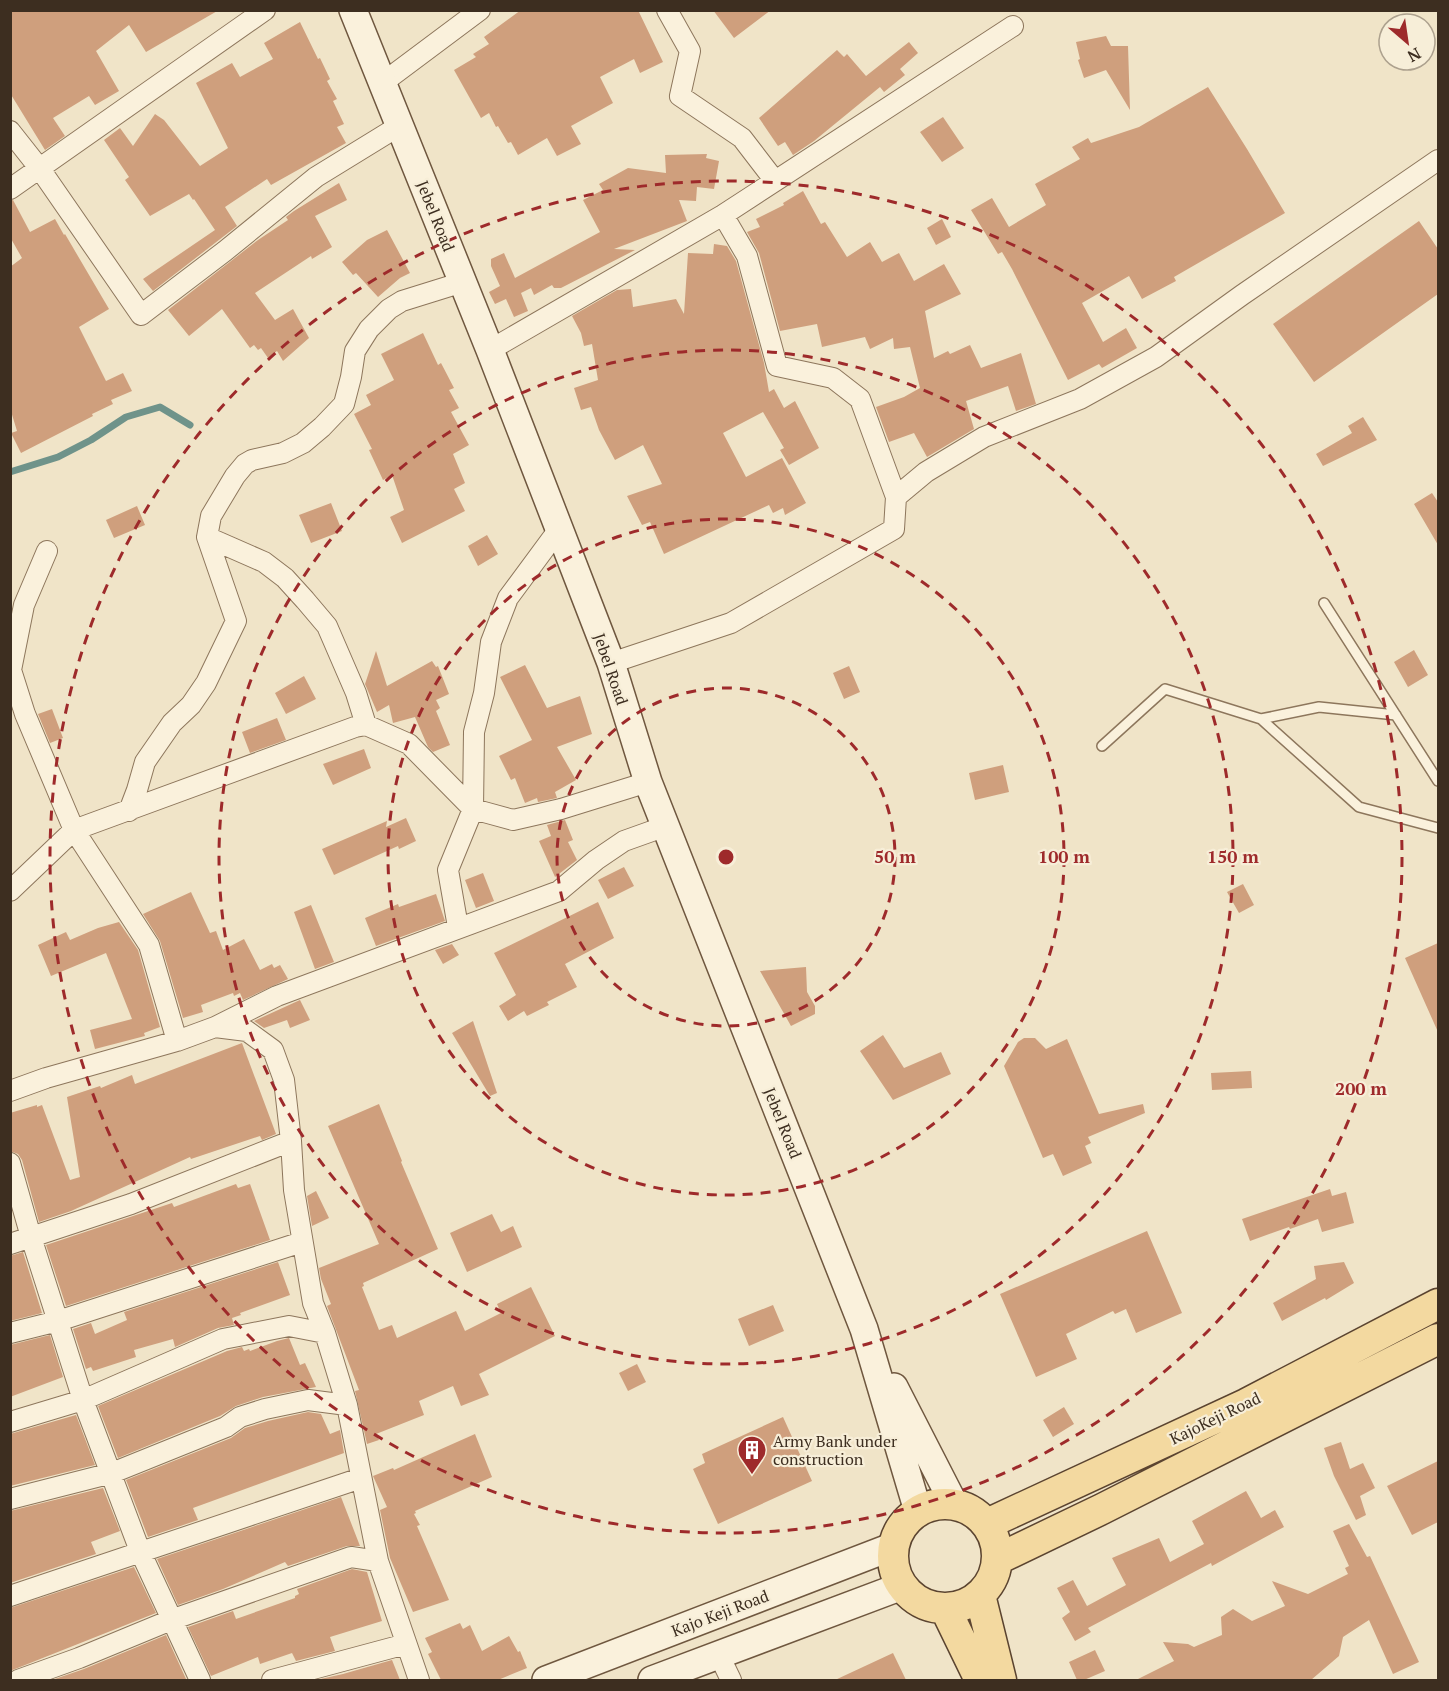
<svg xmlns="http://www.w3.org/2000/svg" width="1449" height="1691" font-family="'PT Serif',serif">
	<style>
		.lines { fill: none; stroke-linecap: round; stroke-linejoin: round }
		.stream { stroke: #6f938a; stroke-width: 7 }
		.building { fill: #cf9f7d }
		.lane-casing { stroke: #8d765c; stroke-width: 12 }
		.street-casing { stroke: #8d765c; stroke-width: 22 }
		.secondary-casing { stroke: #6f573f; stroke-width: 30 }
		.primary-casing { stroke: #5b4430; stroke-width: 33 }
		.lane { stroke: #faf1dc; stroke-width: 9 }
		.street { stroke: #faf1dc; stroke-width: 20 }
		.secondary { stroke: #faf1dc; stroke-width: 27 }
		.primary { stroke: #f3d9a0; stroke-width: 30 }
		.ring { fill: none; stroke: #9e2a2b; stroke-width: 3; stroke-dasharray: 10 8 }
		.labels { text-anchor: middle; stroke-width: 4.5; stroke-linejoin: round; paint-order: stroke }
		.street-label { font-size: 16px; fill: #3d2e20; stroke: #f7eed8 }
		.poi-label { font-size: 16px; fill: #3d2e20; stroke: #f7eed8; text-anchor: start }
		.centre { fill: #9e2a2b; stroke: #f7eed8; stroke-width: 3 }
		.ring-label { font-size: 18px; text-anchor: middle; font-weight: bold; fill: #9e2a2b; stroke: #f7eed8; stroke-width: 4.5; stroke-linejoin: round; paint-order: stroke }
	</style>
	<rect width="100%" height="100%" fill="#f0e4c8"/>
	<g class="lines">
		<!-- stream -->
		<path class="stream" d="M10 472 58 457 91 440 126 417 160 407 190 425"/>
	</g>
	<!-- building -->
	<path class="building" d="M10 10H219L146 52 129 25 96 51 119 91 95 105 89 96 53 118 65 136 45 150 10 93Z
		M521 10H638L663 62 640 73 634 59 600 77 613 103 571 126 581 144 557 156 547 138 518 155 511 142 508 143 498 126 496 127 489 113 481 118 454 70 476 57 473 54 489 44 484 37Z
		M713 10H771L734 38Z
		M300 22 318 59 320 58 330 79 327 81 337 99 333 101 344 124 337 127 346 143 271 185 267 179 225 207 237 226 153 291 143 279 215 230 194 199 193 200 189 194 150 216 125 180 129 177 104 140 120 128 133 146 155 114 164 120 200 166 228 148 196 83 232 63 240 77 273 59 264 43Z
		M1106 36 1111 46H1128L1130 110 1106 70 1084 78 1078 60 1080 59 1076 42Z
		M909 42 918 53 900 69 905 75 884 92 880 87 814 141 793 155 785 142 778 146 759 118 837 50 844 57 847 54 866 76Z
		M1208 87 1247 149 1285 213 1174 277 1176 281 1142 299 1129 276 1082 303 1103 342 1126 328 1137 348 1102 368 1099 364 1068 380 1012 269 1002 252 998 254 971 210 992 198 1009 227 1046 205 1035 184 1080 159 1072 147 1088 138 1091 143 1139 127Z
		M943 117 964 148 942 162 920 132Z
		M707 154 706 158 719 161 714 189 697 187 696 201 679 200 687 221 614 249 635 250 561 288H554L552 285 534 295 531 288 521 293 528 311 514 317 506 299 495 304 489 292 500 286 491 266V259L504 253 515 278 600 232 583 200 603 190 599 184 628 168 666 173 665 155Z
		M339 183 347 200 315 216 332 247 312 259 311 256 255 293 275 320 293 309 309 338 283 361 277 351 268 358 261 348 258 350 254 345 250 348 222 309 189 336 168 310 258 240 288 220 286 217 294 211Z
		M803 191 821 224 825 222 847 257 870 242 882 262 899 253 914 281 944 264 961 294 925 311 934 358 948 351 950 354 970 345 981 368 1021 353 1036 404 1016 411 1008 386 966 401 974 429 927 457 914 433 889 442 876 407 904 397 920 388 910 347 894 349 893 338 870 349 865 337 822 347 817 324 780 331 759 253 747 232 760 227 756 219 784 205 783 203Z
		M13 200 30 232 55 219 64 235 65 234 109 309 79 327 106 381 123 373 132 391 111 400 113 404 92 414 93 416 21 453 11 433 17 431 10 408V267L22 258 10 237V201Z
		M942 219 951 237 936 245 927 228Z
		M1419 221 1438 249V294L1314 382 1273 324Z
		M387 230 410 273 400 278 378 297 356 273 353 275 342 262 367 240Z
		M714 244 727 246 736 261 764 363 769 392 774 389 784 408 795 401 819 448 789 465 780 450 784 448 763 412 723 433 746 477 782 458 806 503 785 515 783 508 773 513 769 505 664 554 650 522 642 525 627 496 662 484 643 445 615 460 599 430 591 407 581 410 574 388 598 380 592 344 584 346 581 333 572 316 617 290 631 289 633 307 676 299 684 314 688 253 713 254Z
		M423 333 438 365 441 363 454 388 449 390 459 408 451 412 469 445 453 454 465 483 454 489 465 511 402 543 390 517 404 510 392 475 383 480 369 450 372 449 354 414 371 405 366 395 394 380 381 354Z
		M1363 417 1377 440 1323 466 1316 454 1352 433 1348 426Z
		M1432 493 1438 502V545L1414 504Z
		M331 503 342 531 311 543 299 515Z
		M137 506 145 525 114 538 106 520Z
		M487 535 498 554 478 566 468 546Z
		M1414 650 1428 675 1408 687 1394 662Z
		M376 651 387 686 432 661 436 667 438 666 449 694 436 700 440 708 436 711 450 745 433 752 428 747 415 717 393 723 389 705 377 712 365 684Z
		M525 665 547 708 580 696 592 734 557 747 576 780 555 792 557 798 538 802 537 798 525 803 515 778 511 780 499 756 532 740 500 677Z
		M849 666 860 692 844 699 833 673Z
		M304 676 316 699 286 714 275 693Z
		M52 709 63 738 50 743 38 714Z
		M277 718 286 740 250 753 242 732Z
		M364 749 371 768 333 785 323 764Z
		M1003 765 1009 792 975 800 969 773Z
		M406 818 416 841 399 849 398 846 334 875 322 849 387 821 386 827Z
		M565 820 573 840 568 842 577 860 555 877 539 841 551 836 547 825Z
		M624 867 634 886 608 899 598 880Z
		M483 873 494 901 476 908 465 880Z
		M1243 884 1254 905 1239 913 1227 892Z
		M191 892 210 933 216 931 223 950 244 939 260 970 272 964 274 968 280 965 288 979 243 1000 240 993 234 996 233 993 201 1005 203 1012 183 1018 160 941 143 914Z
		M436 894 445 921 376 946 365 918 398 904 399 907Z
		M598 902 614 938 565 964 577 987 547 1002 549 1005 527 1016 524 1011 508 1021 499 1006 516 995 494 953Z
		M311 905 334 962 315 969 294 912Z
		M119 922 138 950 160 1027 144 1033 145 1036 95 1049 90 1030 132 1019 106 953 51 976 38 945 66 932 70 940 98 928Z
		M1438 943V1032L1405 958Z
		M452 944 459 955 443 964 435 950Z
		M806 967 807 992 815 1006V1014L791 1026 760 971Z
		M300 1000 310 1020 290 1028 287 1020 264 1028 254 1021Z
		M473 1021 497 1093 490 1096 452 1033Z
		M883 1035 904 1068 941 1052 951 1074 893 1100 860 1051Z
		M1024 1038H1035L1046 1049 1067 1039 1099 1114 1143 1104 1145 1113 1088 1137 1091 1143 1085 1146 1092 1163 1063 1176 1053 1154 1043 1158 1004 1066 1018 1042Z
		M242 1043 276 1134 262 1140 260 1136 191 1159 190 1157 71 1211 39 1222 22 1160 18 1154 10 1151V1113L37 1105V1107L42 1105 70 1180 80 1177 67 1097 100 1086 101 1088 132 1075 135 1084Z
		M1251 1071 1252 1088 1212 1090 1211 1073Z
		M379 1104 402 1161 401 1162 438 1249 363 1283 364 1286 362 1287 379 1330 392 1325 397 1338 456 1311 465 1331 501 1313 497 1304 531 1287 555 1336 479 1374 489 1395 461 1406 453 1386 419 1401 424 1415 376 1434 379 1440 367 1444 355 1391 359 1390 327 1306 331 1304 321 1279 319 1268 379 1244 328 1126Z
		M236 1184 238 1188 250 1184 270 1240 66 1306 46 1245 172 1203 174 1207Z
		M1330 1189 1332 1196 1346 1192 1354 1223 1322 1232 1318 1219 1290 1229 1289 1227 1250 1241 1242 1219Z
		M316 1191 329 1218 312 1226 307 1196Z
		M492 1214 501 1232 513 1226 522 1247 467 1272 450 1233Z
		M1147 1231 1182 1313 1136 1333 1126 1309 1115 1314 1113 1311 1066 1334 1077 1359 1036 1377 1000 1294Z
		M23 1252 42 1313 10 1321V1256Z
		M278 1262 290 1295 240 1313 241 1315 232 1318 234 1325 218 1328 175 1347 173 1339 134 1350 136 1357 93 1371 91 1367 86 1369 73 1329 91 1323 95 1334 127 1320 124 1312Z
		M1344 1262 1354 1283 1326 1300 1325 1298 1282 1321 1273 1303 1316 1279 1314 1266Z
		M773 1305 784 1331 749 1346 738 1319Z
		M50 1335 63 1377 10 1397V1345Z
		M289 1338 300 1365 305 1363 316 1387 263 1397 236 1406 220 1416 118 1458 98 1406 227 1351 242 1347 244 1351 249 1349 250 1351 277 1341Z
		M637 1364 646 1382 628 1391 619 1373Z
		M1064 1407 1074 1424 1053 1437 1043 1420Z
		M308 1412 321 1414 330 1434 340 1430 344 1453 193 1508 198 1520 148 1537 126 1480 231 1438 245 1428 268 1421Z
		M76 1415 95 1465 10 1486V1434Z
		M783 1417 812 1481 718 1524 693 1469 705 1463 702 1454Z
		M475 1434 492 1477 415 1511 416 1513 414 1514 420 1525 417 1526 427 1549 449 1600 413 1612 390 1558 380 1510 387 1507 373 1476 393 1468 394 1470Z
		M1341 1442 1350 1469 1363 1463 1375 1488 1360 1496 1366 1515 1356 1520 1334 1476 1324 1448Z
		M1438 1461V1522L1412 1535 1387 1486Z
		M103 1488 120 1531 91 1542 96 1554 10 1583V1511Z
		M1246 1491 1261 1518 1275 1510 1284 1527 1212 1566 1211 1563 1088 1628 1091 1632 1075 1641 1062 1618 1070 1612 1057 1588 1073 1580 1087 1606 1126 1585 1112 1558 1159 1538 1170 1562 1204 1544 1192 1521Z
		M341 1497 360 1546H347L288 1566 285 1562 223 1589 178 1605 157 1559Z
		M1349 1524 1367 1557 1370 1556 1419 1662 1393 1674 1369 1620 1343 1637 1339 1656 1311 1680H1136L1174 1661 1163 1642 1188 1644 1194 1647 1222 1635 1221 1617 1233 1609 1252 1621 1285 1606 1272 1581 1308 1594 1348 1574 1345 1568 1349 1566 1333 1531Z
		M134 1567 156 1613 10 1671V1608Z
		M352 1569 367 1572 382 1621 330 1637 335 1651 296 1661 292 1653 260 1664 258 1657 211 1676 188 1627 233 1611 236 1619 295 1598V1596L299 1594 297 1589Z
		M460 1623 463 1629 470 1625 482 1651 509 1636 518 1652 520 1651 527 1668 498 1680H441L428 1654 432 1652 425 1638Z
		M166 1635 186 1679 52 1680 84 1669Z
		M1095 1650 1105 1671 1084 1680H1077L1069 1662Z
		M893 1653 906 1680H835Z
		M392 1660 400 1680H316L343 1674Z"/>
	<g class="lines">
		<!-- lane casing -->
		<g class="lane-casing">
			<path id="lane" d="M1324 603 1438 781
				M1261 719 1319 707 1396 715
				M1102 746 1165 689 1261 719 1359 807 1438 828"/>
		</g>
		<!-- street casing -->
		<g class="street-casing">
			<path id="street" d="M667 10 690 51 680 96 742 138 775 181
				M381 84 480 10
				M10 131 40 169 141 315 225 251 316 177 399 126
				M10 189 265 10
				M723 215 747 256 777 366 833 378 860 399 896 497
				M490 350 723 215 1013 26
				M207 537 264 562 285 578 305 600 327 626 356 693 366 725
				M47 551 24 605 11 670 25 714 74 830 149 945 177 1041
				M611 663 731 623 894 529 896 497 926 472 984 437 1080 399 1156 357 1242 295 1438 160
				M129 811 137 790 145 762 172 723 191 705 206 683 236 621 207 537 211 516 235 476 245 464 252 460 283 453 303 443 322 427 344 404 351 377 355 351 369 329 389 309 402 301 463 282
				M10 891 74 830 355 727 366 725 409 744 473 809 513 820 561 809 648 782
				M458 927 448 870 473 809 474 732 484 693 491 642 508 598 559 529
				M215 1027 277 996 559 891 596 860 624 841 666 826
				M10 1091 46 1078 177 1041 215 1027 247 1031 273 1050 284 1080 291 1141 294 1190 313 1303 325 1333 347 1405 378 1561 419 1680
				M10 1163 31 1237 83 1400 140 1551 200 1680
				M10 1244 131 1204 291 1141
				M10 1333 58 1321 302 1242
				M10 1422 83 1400 223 1339 289 1326 325 1333
				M10 1499 112 1473 226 1427 240 1417 265 1409 308 1400 347 1405
				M10 1596 361 1478
				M719 1655 731 1680
				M18 1680 79 1658 171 1620 351 1557 378 1561
				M272 1680 406 1644"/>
		</g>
		<!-- secondary casing -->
		<g class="secondary-casing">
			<path id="secondary" d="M353 10 490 350 611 663 648 782 864 1329 918 1511
				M894 1387 954 1504
				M546 1680 894 1546
				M652 1680 902 1586"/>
		</g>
		<!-- primary casing -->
		<g class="primary-casing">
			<path id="primary" d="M893 1556a52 52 0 1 1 104 0a52 52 0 1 1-104 0Z
				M987 1524 1246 1404 1438 1304
				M998 1559 1102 1509 1438 1339
				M980 1595 1001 1680
				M945 1608 980 1680"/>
		</g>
		<!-- lane -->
		<use href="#lane" class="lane"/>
		<!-- street -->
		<use href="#street" class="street"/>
		<!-- secondary -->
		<use href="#secondary" class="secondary"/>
		<!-- primary -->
		<use href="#primary" class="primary"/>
	</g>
	<!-- distance rings -->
	<g class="ring">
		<circle cx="726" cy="857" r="169"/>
		<circle cx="726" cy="857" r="338"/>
		<circle cx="726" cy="857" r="507"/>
		<circle cx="726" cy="857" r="676"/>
	</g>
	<!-- icons -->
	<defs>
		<g id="building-pin" transform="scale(1.5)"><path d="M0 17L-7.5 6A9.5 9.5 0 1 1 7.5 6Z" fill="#9e2a2b" stroke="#f7eed8"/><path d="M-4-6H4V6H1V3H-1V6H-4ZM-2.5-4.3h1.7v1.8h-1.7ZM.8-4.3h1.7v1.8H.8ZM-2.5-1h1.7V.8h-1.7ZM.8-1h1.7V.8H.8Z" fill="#fff"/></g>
	</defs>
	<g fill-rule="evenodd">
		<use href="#building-pin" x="752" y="1450"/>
	</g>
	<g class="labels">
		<!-- street labels -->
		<g class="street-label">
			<text transform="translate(436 216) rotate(68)" y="6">Jebel Road</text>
			<text transform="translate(611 669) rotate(71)" y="6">Jebel Road</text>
			<text transform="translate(783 1123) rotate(68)" y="6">Jebel Road</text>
			<text transform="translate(1215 1418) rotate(-26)" y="6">KajoKeji Road</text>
			<text transform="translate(720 1613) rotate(-21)" y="6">Kajo Keji Road</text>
		</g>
		<!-- poi labels -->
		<g class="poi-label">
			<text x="773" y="1447">Army Bank under<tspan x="773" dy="18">construction</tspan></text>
		</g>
	</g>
	<circle cx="726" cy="857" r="9" class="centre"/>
	<g class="ring-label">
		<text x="895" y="863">50 m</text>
		<text x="1064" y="863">100 m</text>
		<text x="1233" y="863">150 m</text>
		<text x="1361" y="1095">200 m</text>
	</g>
	<!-- border -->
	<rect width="1449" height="1691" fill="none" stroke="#3d2e20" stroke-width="24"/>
	<!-- north arrow -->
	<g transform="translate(1407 42) rotate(151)"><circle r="28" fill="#f7eed8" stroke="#ada18e" stroke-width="1.5"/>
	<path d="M0-4.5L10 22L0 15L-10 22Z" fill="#9e2a2b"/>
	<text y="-9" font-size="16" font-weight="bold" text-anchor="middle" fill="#3d2e20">N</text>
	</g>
</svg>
